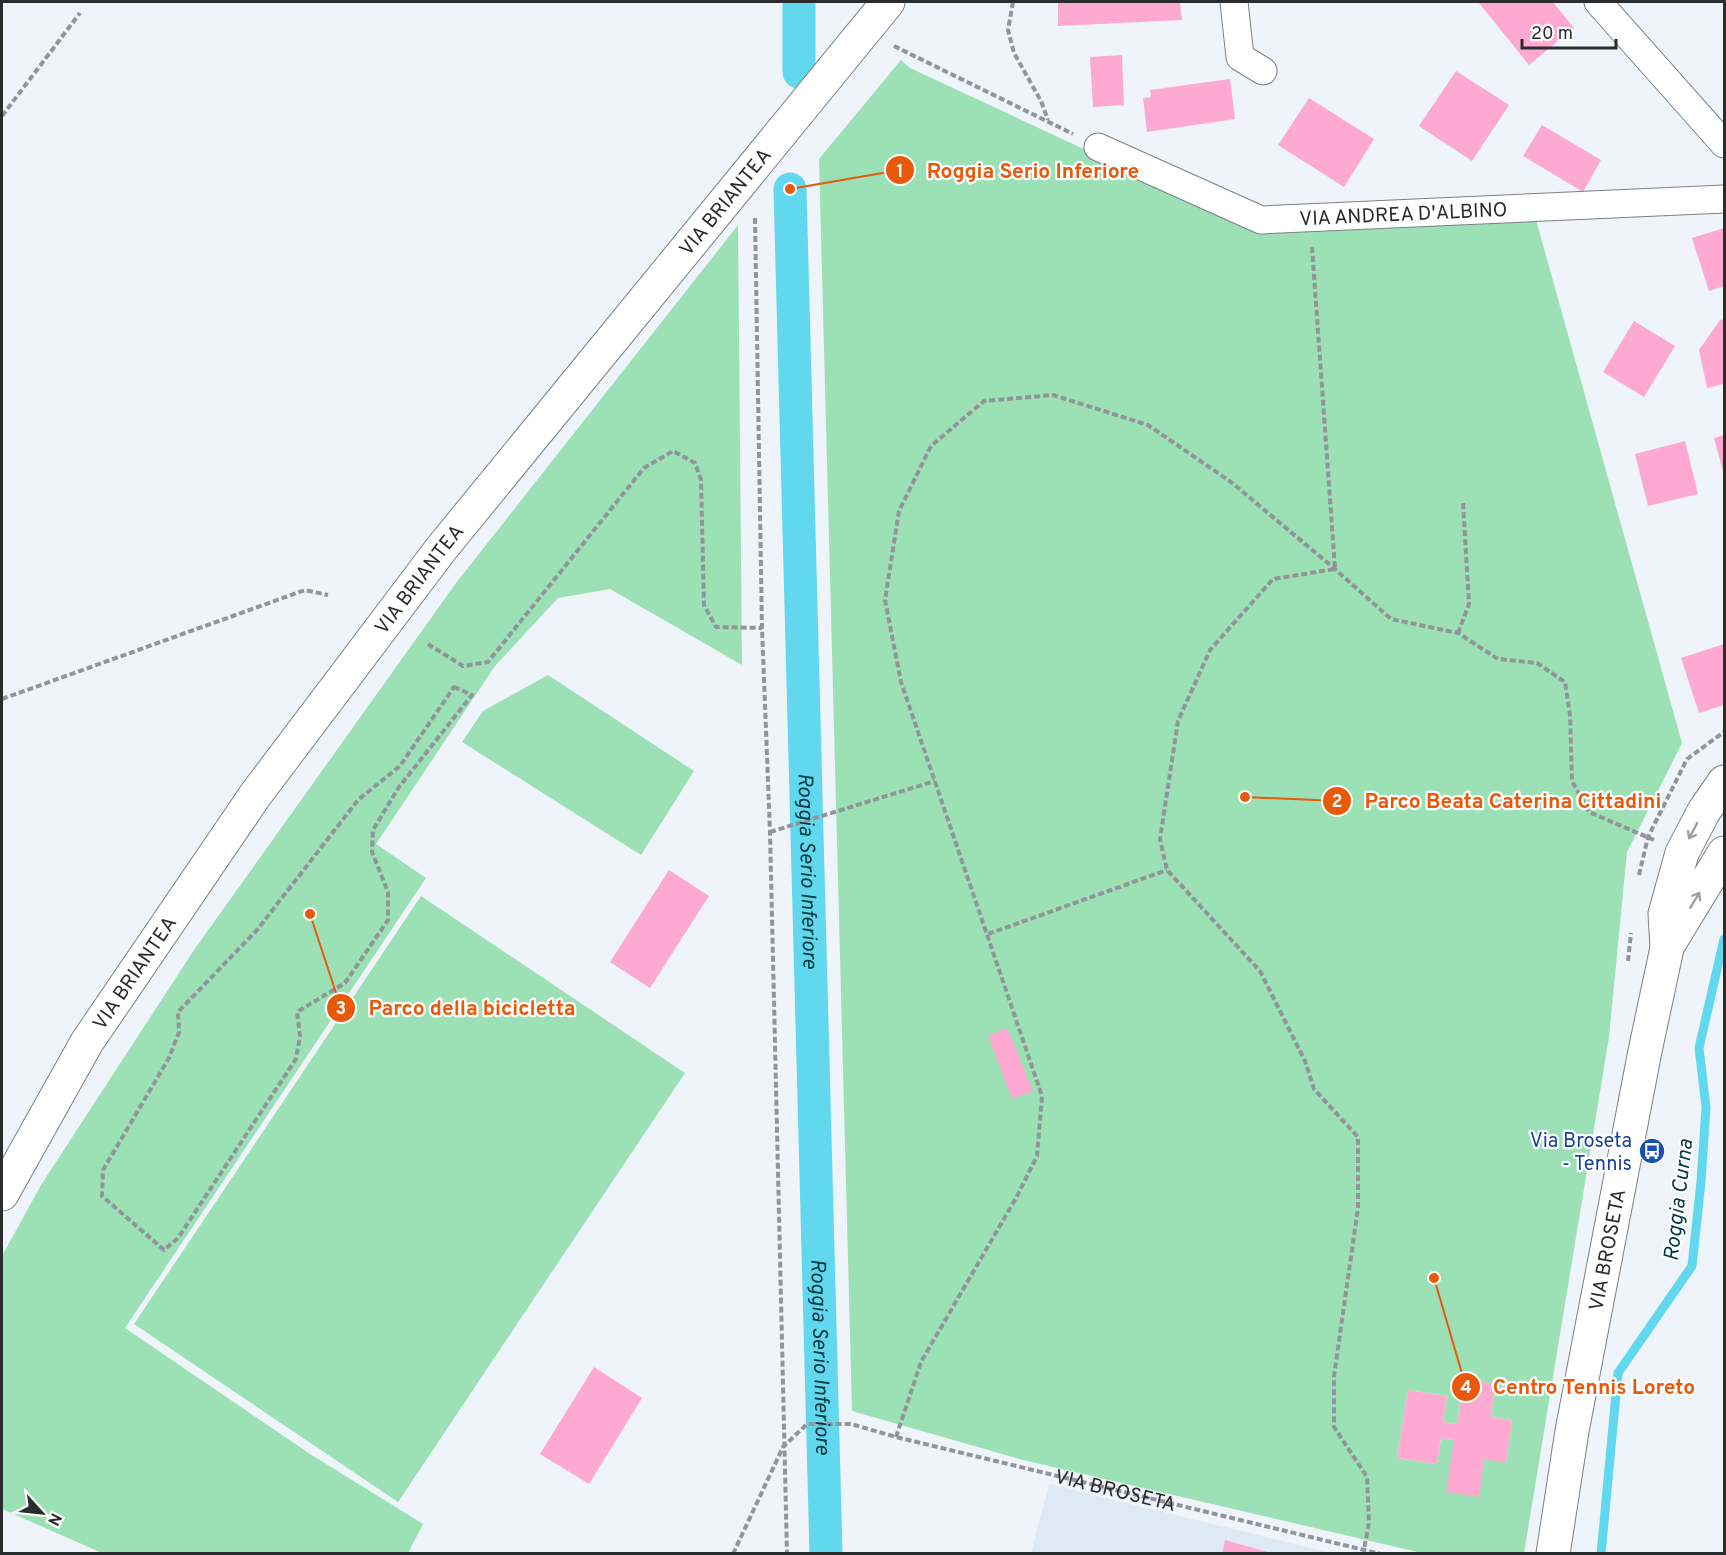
<svg xmlns="http://www.w3.org/2000/svg" width="1726" height="1555" font-family="Overpass,sans-serif">
	<style>
		.built { fill: #dde9f5 }
		.green { fill: #9be1b5; fill-rule: evenodd }
		.lines { fill: none; stroke-linecap: round; stroke-linejoin: round }
		.stream { stroke: #61d8ee; stroke-width: 9 }
		.canal { stroke: #61d8ee; stroke-width: 33 }
		.building { fill: #fda9d1 }
		.minor-casing { stroke: #7b8085; stroke-width: 29 }
		.tertiary-casing { stroke: #7b8085; stroke-width: 35 }
		.secondary-casing { stroke: #7b8085; stroke-width: 35 }
		.path { stroke: #919599; stroke-width: 4; stroke-dasharray: 6 3; stroke-linecap: butt }
		.minor { stroke: #fff; stroke-width: 27 }
		.tertiary { stroke: #fff; stroke-width: 33 }
		.secondary { stroke: #fff; stroke-width: 33 }
		.oneway { stroke: #9fa0a1 }
		.labels { text-anchor: middle; stroke-width: 4.5; stroke-linejoin: round; paint-order: stroke }
		.street-label { font-size: 20px; fill: #2a2c2e; stroke: #fff }
		.transit-label { font-size: 20px; fill: #164399; stroke: #fff; text-anchor: end }
		.water-label { font-size: 21px; font-style: italic; fill: #003942; stroke: #fff }
		.leader { fill: none; stroke: #e8590c; stroke-width: 2 }
		.callout-dot { fill: #e8590c; stroke: #fff; stroke-width: 2 }
		.mark-label { font-size: 18px; text-anchor: middle; font-weight: bold; fill: #fff }
		.callout-label { font-size: 21px; text-anchor: middle; font-weight: bold; fill: #e8590c; stroke: #fff; stroke-width: 4.5; stroke-linejoin: round; paint-order: stroke }
	</style>
	<rect width="100%" height="100%" fill="#eef4fa"/>
	<!-- built -->
	<path class="built" d="M1049 1484 1331 1553 1031 1554Z"/>
	<!-- green -->
	<path class="green" d="M901 60 910 68 1262 232 1536 220 1682 743 1627 852 1609 1037 1524 1553H1422L1023 1460 852 1411 819 159ZM1464 1379 1495 1384 1491 1417 1512 1420 1506 1462 1484 1459 1478 1497 1454 1440 1441 1438 1437 1464 1397 1458 1408 1390 1447 1396 1443 1422 1457 1424Z
		M738 225 742 665 610 589 558 598 495 666 376 844 426 878 125 1328 310 1454 423 1524 408 1553H102L2 1509V1256L41 1185 194 950 456 583Z
		M548 675 694 771 641 855 462 742 483 711Z
		M421 896 685 1073 398 1502 134 1324Z"/>
	<g class="lines">
		<!-- stream -->
		<path class="stream" d="M1601 1554 1618 1373 1692 1266 1701 1182 1706 1107 1699 1048 1724 939"/>
		<!-- canal -->
		<g class="canal">
			<path d="M799 2V72"/>
			<path id="s1" d="M790 189 826 1554"/>
		</g>
	</g>
	<!-- building -->
	<path class="building" d="M1058 2H1180L1182 20 1058 26Z
		M1481 2H1553L1574 28 1529 65 1479 3Z
		M1122 55 1124 105 1093 107 1090 57Z
		M1456 71 1509 105 1472 161 1419 126Z
		M1230 79 1235 119 1147 132 1143 98 1151 97 1150 90Z
		M1309 98 1374 139 1344 187 1278 145Z
		M1542 125 1601 160 1583 192 1523 156Z
		M1724 228V286L1709 291 1692 238Z
		M1724 319V384L1707 388 1699 350 1720 320Z
		M1634 321 1675 346 1644 397 1603 372Z
		M1724 435V475L1714 438Z
		M1685 441 1698 494 1648 506 1635 454Z
		M1724 644V705L1699 713 1681 658Z
		M669 870 709 896 650 988 610 962Z
		M1007 1028 1033 1091 1012 1099 988 1036Z
		M594 1367 642 1398 589 1484 540 1454Z
		M1464 1379 1495 1384 1491 1417 1512 1420 1506 1463 1484 1459 1479 1497 1446 1492 1454 1440 1441 1438 1437 1464 1397 1458 1408 1390 1447 1396 1443 1422 1457 1424Z
		M1225 1540 1271 1553V1554H1222Z"/>
	<g class="lines">
		<!-- minor casing -->
		<g class="minor-casing">
			<g id="minor">
				<path d="M1234 2 1240 57 1263 71"/>
				<path d="M1598 2 1724 144"/>
				<path id="s3" d="M1098 147 1261 220 1724 199"/>
			</g>
		</g>
		<!-- tertiary casing -->
		<g class="tertiary-casing">
			<g id="tertiary">
				<path d="M1667 947 1724 853"/>
				<path id="s4" d="M1553 1554 1572 1431 1645 1051 1667 948 1665 914 1682 853 1704 811 1724 782"/>
			</g>
		</g>
		<!-- secondary casing -->
		<g class="secondary-casing">
			<g id="secondary">
				<path id="s5" d="M2 1194 87 1042 256 794 441 549 888 2"/>
			</g>
		</g>
		<!-- path -->
		<g class="path">
			<path d="M1013 2 1008 30 1014 53 1041 101 1048 120"/>
			<path d="M894 46 1073 134"/>
			<path d="M2 116 80 13"/>
			<path d="M755 218 762 628 770 832 787 1554"/>
			<path d="M1312 247 1335 569 1273 579 1210 650 1178 721 1160 839 1167 870 1260 971 1305 1061 1314 1089 1358 1137V1208L1334 1376V1427L1367 1477 1369 1523 1364 1549"/>
			<path d="M1458 633 1469 604 1463 503"/>
			<path d="M428 644 463 666 488 662 644 468 673 451 695 463 701 480 704 605 716 627 762 628"/>
			<path d="M454 687 472 695 399 787 373 830 372 852 388 892V920L345 983 297 1012 300 1036 296 1059 178 1238 164 1250 102 1196 103 1170 169 1058 179 1032 178 1012 257 930 358 800 400 766Z"/>
			<path d="M2 699 305 590 328 595"/>
			<path d="M770 832 935 781"/>
			<path d="M1639 875 1648 837 1687 759 1724 732"/>
			<path d="M988 934 1167 870"/>
			<path d="M1628 961 1631 933"/>
			<path d="M896 1437 921 1362 1016 1198 1037 1156 1042 1096 901 682 885 600 899 511 931 446 984 401 1053 395 1148 425 1231 482 1335 569 1391 619 1458 633 1498 659 1537 663 1565 682 1570 715 1572 781 1589 812 1654 840"/>
			<path id="s2" d="M733 1554 783 1447 807 1424H851L896 1437 1381 1554"/>
		</g>
		<!-- minor -->
		<use href="#minor" class="minor"/>
		<!-- tertiary -->
		<use href="#tertiary" class="tertiary"/>
		<!-- secondary -->
		<use href="#secondary" class="secondary"/>
	</g>
	<!-- one-way arrows -->
	<defs><path id="oneway-shaft" d="M-6 0H5M1.5-3L5.5 0L1.5 3" fill="none" stroke-width="1.6" stroke-linecap="round" stroke-linejoin="round" transform="scale(1.5)"/></defs>
	<g class="oneway">
		<use href="#oneway-shaft" transform="translate(1693 831) rotate(118)"/>
		<use href="#oneway-shaft" transform="translate(1695 900) rotate(-59)"/>
	</g>
	<!-- icons -->
	<defs>
		<g id="bus-disc" transform="scale(1.35)"><circle r="9.5" fill="#1a4fb4" stroke="#fff"/><path d="M-5-6H5V4H4V6H2V4H-2V6H-4V4H-5ZM-3.5-4V0h7V-4ZM-3.5 1.2v1.5H-2V1.2ZM2 1.2v1.5H3.5V1.2Z" fill="#fff"/></g>
	</defs>
	<g fill-rule="evenodd">
		<use href="#bus-disc" x="1652" y="1151"/>
	</g>
	<g class="labels">
		<!-- street labels -->
		<g class="street-label">
			<text dy="7" stroke="none"><textPath href="#s5" startOffset="1230">VIA BRIANTEA</textPath></text>
			<text dy="7" stroke="none"><textPath href="#s3" startOffset="321">VIA ANDREA D'ALBINO</textPath></text>
			<text dy="7" stroke="none"><textPath href="#s5" startOffset="744">VIA BRIANTEA</textPath></text>
			<text dy="7" stroke="none"><textPath href="#s5" startOffset="258">VIA BRIANTEA</textPath></text>
			<text dy="7" stroke="none"><textPath href="#s4" startOffset="309">VIA BROSETA</textPath></text>
			<text dy="7" stroke="none"><textPath href="#s2" startOffset="468">VIA BROSETA</textPath></text>
		</g>
		<!-- transit labels -->
		<g class="transit-label">
			<text x="1632" y="1147">Via Broseta<tspan x="1632" dy="23">- Tennis</tspan></text>
		</g>
		<!-- water labels -->
		<g class="water-label">
			<text dy="7" stroke="none"><textPath href="#s1" startOffset="682">Roggia Serio Inferiore</textPath></text>
			<text transform="translate(1678 1200) rotate(-83)" y="7">Roggia Curna</text>
			<text dy="7" stroke="none"><textPath href="#s1" startOffset="1168">Roggia Serio Inferiore</textPath></text>
		</g>
	</g>
	<!-- callouts -->
	<path class="leader" d="M790 189L900 170M1245 797L1337 801M310 914L341 1008M1434 1278L1466 1387"/>
	<g class="callout-dot">
		<circle cx="790" cy="189" r="6"/>
		<circle cx="1245" cy="797" r="6"/>
		<circle cx="310" cy="914" r="6"/>
		<circle cx="1434" cy="1278" r="6"/>
		<circle cx="900" cy="170" r="15"/>
		<circle cx="1337" cy="801" r="15"/>
		<circle cx="341" cy="1008" r="15"/>
		<circle cx="1466" cy="1387" r="15"/>
	</g>
	<g class="mark-label">
		<text x="900" y="177">1</text>
		<text x="1337" y="807">2</text>
		<text x="341" y="1014">3</text>
		<text x="1466" y="1393">4</text>
	</g>
	<g class="callout-label">
		<text x="1033" y="178">Roggia Serio Inferiore</text>
		<text x="1513" y="808">Parco Beata Caterina Cittadini</text>
		<text x="472" y="1015">Parco della bicicletta</text>
		<text x="1594" y="1394">Centro Tennis Loreto</text>
	</g>
	<!-- border -->
	<rect width="1726" height="1555" fill="none" stroke="#2a2c2e" stroke-width="6"/>
	<!-- north arrow -->
	<g transform="translate(42 1513) rotate(117)" stroke="#ffffff" stroke-width="4.5" paint-order="stroke">
	<path d="M0-4.5L10 22L0 15L-10 22Z" fill="#2a2c2e"/>
	<text y="-9" font-size="16" font-weight="bold" text-anchor="middle" fill="#2a2c2e">N</text>
	</g>
	<!-- scale -->
	<path d="M1522 39v9h94v-9" fill="none" stroke="#2a2c2e" stroke-width="3"/>
	<text x="1531" y="39" font-size="18" fill="#2a2c2e" stroke="#ffffff" stroke-width="4.5" paint-order="stroke">20 m</text>
</svg>
